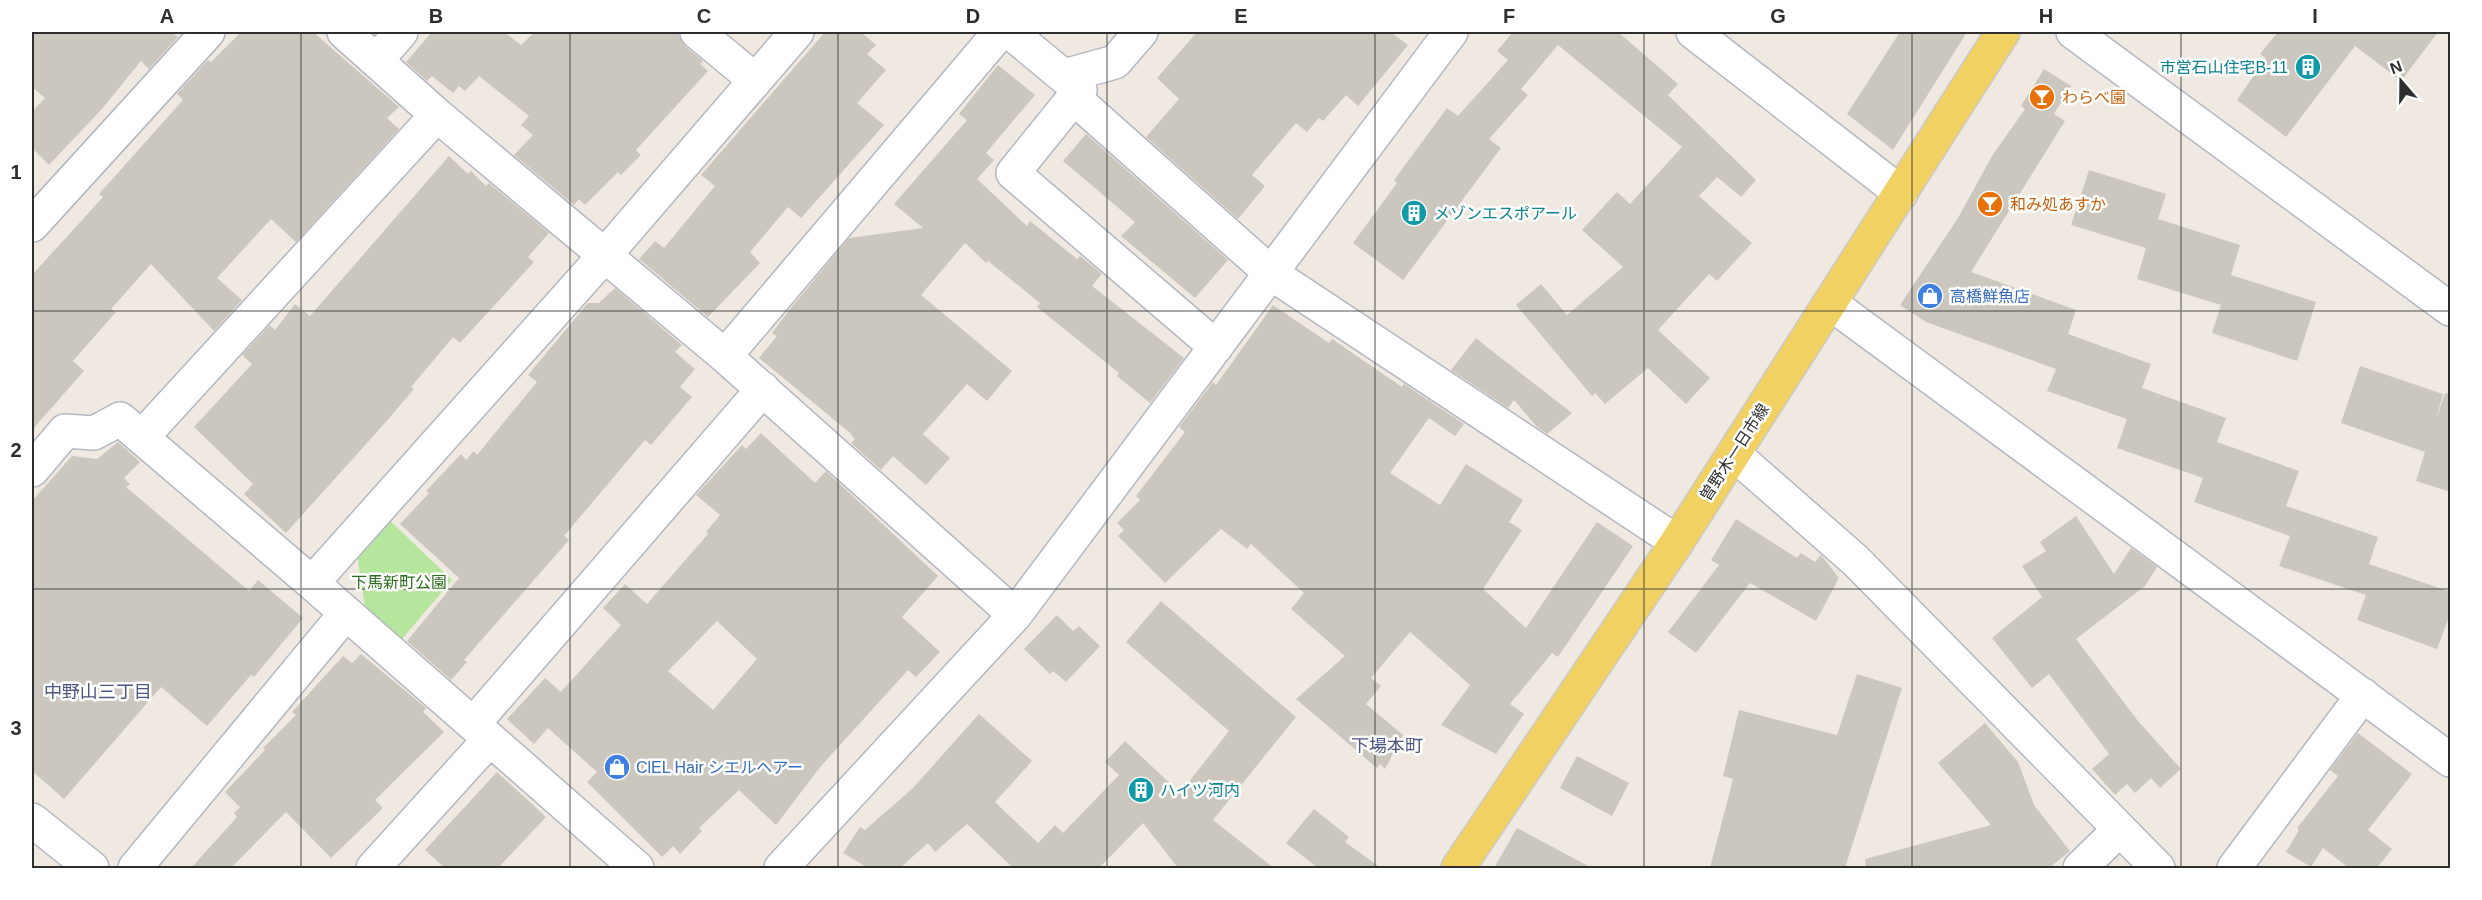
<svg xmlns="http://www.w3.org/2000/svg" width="2482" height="900" font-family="Arial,'Noto Sans JP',sans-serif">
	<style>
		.green { fill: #b6e59e }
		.building { fill: #cbc7bf; fill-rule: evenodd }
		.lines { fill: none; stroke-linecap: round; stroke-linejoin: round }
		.minor-casing { stroke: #b4b7c1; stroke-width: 36 }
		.major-casing { stroke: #c9c9c9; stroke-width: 36 }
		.minor { stroke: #fff; stroke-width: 33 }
		.major { stroke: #f2d163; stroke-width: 33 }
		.grid { fill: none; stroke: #2e2e2e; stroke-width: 1.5; stroke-opacity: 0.55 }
		.labels { text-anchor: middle; stroke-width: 5; stroke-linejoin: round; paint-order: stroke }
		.culture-label { font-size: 16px; fill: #0d838f; stroke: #fff; text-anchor: start }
		.food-label { font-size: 16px; fill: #c56008; stroke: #fff; text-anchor: start }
		.shop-label { font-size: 16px; fill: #366cbe; stroke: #fff; text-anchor: start }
		.street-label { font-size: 16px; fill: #2e2e2e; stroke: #fff }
		.park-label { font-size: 16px; fill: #2c6e1b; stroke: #fff }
		.neighbourhood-label { font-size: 18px; fill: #4d5680; stroke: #fff }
		.neatline { fill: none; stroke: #2e2e2e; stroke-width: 2 }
		.grid-label { font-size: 20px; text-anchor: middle; font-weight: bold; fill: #2e2e2e }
	</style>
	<rect width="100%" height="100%" fill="#efe9e1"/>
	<!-- green -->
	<path class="green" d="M381 512 452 580 397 645 366 614 355 541Z"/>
	<!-- building -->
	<path class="building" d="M32 32H171L178 37 149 69 141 61 101 110 49 165 32 148V112L45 98 32 87Z
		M241 32H313L399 107 387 118 399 129 296 242 271 219 217 278 242 300 214 331 151 264 111 309 116 312 73 361 84 371 32 430V275L103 197 99 194 183 100 177 94 208 60 211 62Z
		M432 32H504L521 45 535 32H679L685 46 703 61 700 64 708 71 636 150 641 155 621 175 618 172 585 205 579 199 574 205 514 155 533 135 521 125 529 116 479 76 465 91 459 86 453 93 432 76 427 81 406 62Z
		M825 32H861L876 45 867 54 886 70 857 103 884 125 801 218 788 207 750 252 760 263 708 317 639 259 655 241 664 248 715 186 701 175Z
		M1197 32H1390L1408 45 1358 106 1346 95 1323 121 1319 118 1307 132 1296 123 1252 175 1265 186 1238 219 1146 137 1179 99 1157 78Z
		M1513 32H1618L1678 84 1668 95 1756 180 1741 197 1717 177 1699 196 1752 243 1717 281 1709 274 1658 330 1710 378 1686 404 1648 368 1605 404 1595 393 1592 396 1516 305 1541 284 1567 315 1623 267 1582 230 1617 192 1630 204 1682 147 1558 45 1521 89 1528 95 1489 139 1501 148 1403 280 1353 243 1397 183 1394 180 1447 108 1458 116 1508 60 1497 51Z
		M1900 32H1967L1893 150 1847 114Z
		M2278 32H2438L2401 81 2355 46 2286 137 2237 100 2266 58 2260 54Z
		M998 65 1035 95 986 153 994 160 977 179 1027 226 1030 221 1077 259 1080 256 1102 274 1092 286 1184 358 1150 403 1117 376 1119 373 1037 307 1040 303 988 261 986 263 965 243 921 295 1012 371 987 401 967 384 923 434 950 458 926 485 893 456 881 470 851 443 855 439 849 432 759 358 777 336 772 333 790 309 849 238 923 228 894 204 967 120 959 114Z
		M2044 69 2071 86 2054 114 2065 121 1971 272 2076 310 2068 334 2151 364 2142 388 2226 418 2217 442 2299 471 2286 506 2378 537 2369 564 2451 592V612L2437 649 2357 620 2366 595 2279 566 2290 536 2194 502 2203 478 2117 448 2127 419 2047 391 2056 369 1926 322 1900 305 1958 218 1992 156 2025 109 2021 106Z
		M1086 134 1228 260 1195 298 1121 236 1135 222 1063 161Z
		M449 156 468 174 471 171 486 186 489 183 549 233 528 257 534 262 460 343 453 337 411 387 414 389 385 423 286 533 244 494 253 484 194 427 252 364 242 355 270 325 275 330 295 304 310 316Z
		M2089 170 2166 194 2158 219 2240 245 2231 275 2316 302 2297 361 2212 333 2221 305 2137 279 2146 248 2071 225Z
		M615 288 682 345 675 352 695 369 680 387 692 397 651 445 645 440 564 536 569 540 464 660 467 662 451 680 407 641 459 578 400 524 429 493 426 491 461 454 466 460 474 451 477 455 537 382 528 375 588 303H599Z
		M1273 305 1329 343 1332 339 1402 387 1404 384 1464 424 1455 436 1429 418 1390 473 1440 505 1466 464 1523 500 1509 522 1522 530 1483 589 1526 628 1597 522 1633 546 1558 657 1552 653 1510 704 1524 714 1496 754 1441 725 1470 685 1410 632 1371 678 1381 686 1366 704 1403 735 1385 769 1380 764 1377 768 1296 699 1345 656 1291 609 1304 593 1251 544 1247 549 1221 529 1165 583 1118 536 1124 530 1117 523 1140 500 1136 496 1185 432 1179 427 1213 382 1216 385Z
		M1476 338 1487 347 1572 413 1547 434 1537 427 1514 400 1508 408 1451 370Z
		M2360 366 2443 394 2436 419 2445 393 2451 394V492L2416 481 2425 452 2341 423Z
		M761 433 815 483 826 471 938 576 902 617 940 652 916 677 908 670 821 766 776 825 739 790 699 828 702 831 680 854 673 846 662 857 587 782 597 772 548 728 534 744 507 719 545 678 561 692 621 625 603 608 625 584 647 604 708 534 706 532 720 515 696 495 742 445 746 449ZM717 621 757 659 713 710 668 671Z
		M118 442 140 462 124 478 130 484 126 487 249 591 258 580 303 618 254 677 251 675 207 726 161 687 64 799 32 771V501L72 456 97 459Z
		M2076 516 2114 574 2131 548 2157 567 2145 586 2076 639 2138 721 2181 769 2160 788 2151 778 2135 793 2127 784 2115 795 2092 769 2109 754 2049 674 2032 688 1992 638 2042 597 2022 566 2046 551 2040 542Z
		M1736 519 1797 558 1801 553 1815 562 1821 555 1839 578 1816 621 1750 583 1696 653 1668 632 1719 565 1711 560Z
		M1161 601 1296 717 1213 820 1274 868H1178L1143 823 1099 868H1013L967 824 935 852 928 843 900 868H868L843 853 860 827 865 830 913 788 979 714 1032 761 995 802 1038 843 1055 825 1063 833 1119 775 1105 762 1125 741 1180 793 1229 731 1126 642Z
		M1057 615 1073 631 1079 626 1100 646 1066 682 1053 671 1050 674 1024 649Z
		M361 654 426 708 423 712 444 732 375 800 383 808 331 858 286 812 231 868H191L237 817 234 813 240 807 225 792 265 750 263 748 296 715 292 712 343 656 352 663Z
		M1857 674 1902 688 1845 868H1710L1733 779 1723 776 1739 710 1837 735Z
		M1985 723 2018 762 2034 805 2070 851 2049 868H1866L1865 859 1991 825 1938 763Z
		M2358 733 2412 774 2368 830 2392 849 2377 868H2349L2323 848 2311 867 2286 852 2299 830 2297 828 2338 776 2330 770Z
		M1577 756 1629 783 1612 816 1560 788Z
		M497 772 546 817 498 868H445L425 850Z
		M1314 809 1349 837 1345 842 1381 868H1318L1286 843Z
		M1517 828 1592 868H1494Z"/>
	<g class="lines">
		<!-- minor casing -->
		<g class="minor-casing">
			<path id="minor" d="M344 32 437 115 725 356 1015 615
				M697 32 755 80
				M1010 32 1080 90 1013 173 1216 347
				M1693 32 1901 193
				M2073 32 2450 309
				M377 60 401 32
				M1064 76 1115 62 1141 32
				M1074 98 1272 274 1677 542
				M32 225 208 32
				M1830 303 2450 760
				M725 356 1000 32
				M142 437 437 115
				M1734 454 1856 561 2158 868
				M32 470 65 431 94 433 120 419 312 583
				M474 723 763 389
				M32 820 92 868
				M135 868 346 613
				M373 868 489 740
				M637 868 312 583 605 255 797 32
				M781 868 1015 615 1451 32
				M2080 868 2119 830
				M2234 868 2363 695"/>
		</g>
		<!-- major casing -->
		<g class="major-casing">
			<path id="major" d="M1458 868 1677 542 2003 32"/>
		</g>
		<!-- minor -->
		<use href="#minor" class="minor"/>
		<!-- major -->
		<use href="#major" class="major"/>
	</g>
	<!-- grid -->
	<path class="grid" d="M301 32V868M570 32V868M838 32V868M1107 32V868M1375 32V868M1644 32V868M1912 32V868M2181 32V868M32 311H2450M32 589H2450"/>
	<!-- icons -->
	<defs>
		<g id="building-disc" transform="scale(1.35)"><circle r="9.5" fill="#0f9aa8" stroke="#fff"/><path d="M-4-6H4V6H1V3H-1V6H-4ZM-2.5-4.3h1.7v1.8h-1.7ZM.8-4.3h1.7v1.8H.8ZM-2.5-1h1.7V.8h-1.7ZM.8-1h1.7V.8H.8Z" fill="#fff"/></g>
		<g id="bar-disc" transform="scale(1.35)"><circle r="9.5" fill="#e8710a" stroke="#fff"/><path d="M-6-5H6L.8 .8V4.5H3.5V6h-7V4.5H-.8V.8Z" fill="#fff"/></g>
		<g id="shop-disc" transform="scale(1.35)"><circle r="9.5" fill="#3f7fe0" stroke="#fff"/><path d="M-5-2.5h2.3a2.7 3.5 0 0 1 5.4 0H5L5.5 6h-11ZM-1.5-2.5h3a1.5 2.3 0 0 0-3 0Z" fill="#fff"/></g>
	</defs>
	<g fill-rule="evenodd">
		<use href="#building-disc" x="2308" y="67"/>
		<use href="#bar-disc" x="2042" y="97"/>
		<use href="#bar-disc" x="1990" y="204"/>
		<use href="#building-disc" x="1414" y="213"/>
		<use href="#shop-disc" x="1930" y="296"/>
		<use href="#shop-disc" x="617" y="767"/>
		<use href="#building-disc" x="1141" y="790"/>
	</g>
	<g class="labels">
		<!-- culture labels -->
		<g class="culture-label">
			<text x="2288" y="73" text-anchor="end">市営石山住宅B-11</text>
			<text x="1434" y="219">メゾンエスポアール</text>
			<text x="1160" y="796">ハイツ河内</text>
		</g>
		<!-- food labels -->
		<g class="food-label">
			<text x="2062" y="103">わらべ園</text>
			<text x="2010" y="210">和み処あすか</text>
		</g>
		<!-- shop labels -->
		<g class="shop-label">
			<text x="1950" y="302">高橋鮮魚店</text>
			<text x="636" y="773">ClEL Hair シエルヘアー</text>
		</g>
		<!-- street labels -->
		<g class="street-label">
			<text transform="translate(1734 452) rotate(-57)" y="6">曽野木一日市線</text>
		</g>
		<!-- park labels -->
		<g class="park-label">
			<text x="399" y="588">下馬新町公園</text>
		</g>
		<!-- neighbourhood labels -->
		<g class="neighbourhood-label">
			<text x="98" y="698">中野山三丁目</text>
			<text x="1387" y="752">下場本町</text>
		</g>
	</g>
	<!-- border -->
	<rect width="2482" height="900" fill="none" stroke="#ffffff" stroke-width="66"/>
	<!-- north arrow -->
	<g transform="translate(2401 81) rotate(340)" stroke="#ffffff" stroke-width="4.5" paint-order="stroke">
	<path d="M0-4.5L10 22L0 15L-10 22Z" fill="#2e2e2e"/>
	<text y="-9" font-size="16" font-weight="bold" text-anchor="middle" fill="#2e2e2e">N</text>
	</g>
	<rect x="33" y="33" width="2416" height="834" class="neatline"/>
	<g class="grid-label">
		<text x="167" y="23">A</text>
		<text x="436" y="23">B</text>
		<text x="704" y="23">C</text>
		<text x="973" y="23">D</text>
		<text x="1241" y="23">E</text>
		<text x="1509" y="23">F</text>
		<text x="1778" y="23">G</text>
		<text x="2046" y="23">H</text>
		<text x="2315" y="23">I</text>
		<text x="16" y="179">1</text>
		<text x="16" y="457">2</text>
		<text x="16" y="735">3</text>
	</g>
</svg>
